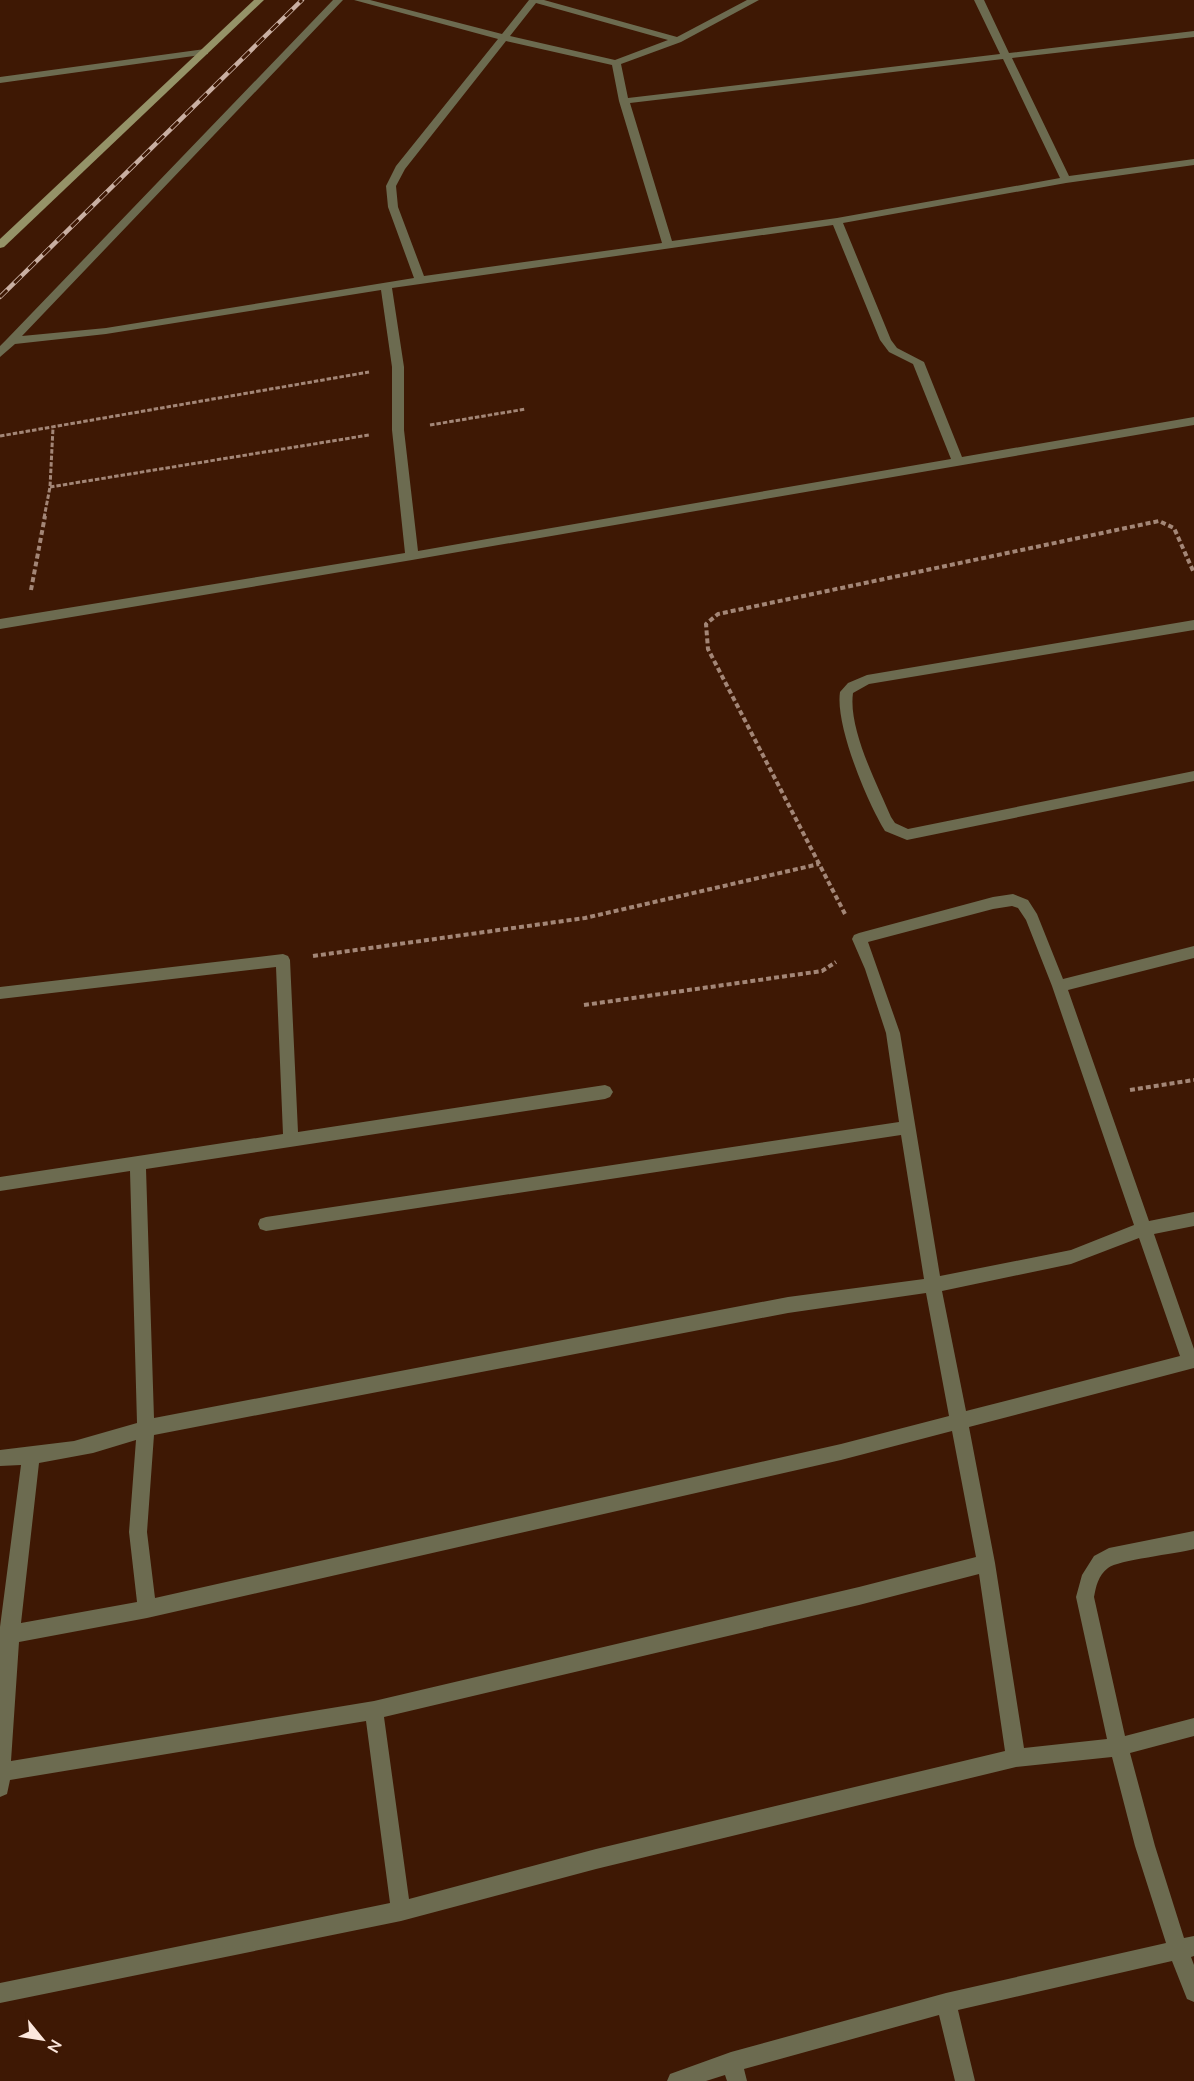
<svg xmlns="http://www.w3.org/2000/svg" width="1194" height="2081" font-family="Mulish,sans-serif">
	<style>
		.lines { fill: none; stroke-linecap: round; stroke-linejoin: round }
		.path-far1 { stroke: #a38677; stroke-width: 3; stroke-dasharray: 4.5 2; stroke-linecap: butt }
		.path { stroke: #a38677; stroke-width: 4; stroke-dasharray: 5 3; stroke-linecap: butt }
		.minor { fill: #6c6b50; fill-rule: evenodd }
		.secondary { fill: #959368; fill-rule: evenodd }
		.rail-casing { stroke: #c9afa2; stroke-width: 4.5 }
		.rail { stroke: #3e1804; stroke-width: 3; stroke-dasharray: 10; stroke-linecap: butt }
	</style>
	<rect width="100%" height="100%" fill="#3e1804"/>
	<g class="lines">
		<!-- path-far1 -->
		<path class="path-far1" d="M430 425 526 409
			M0 436 369 372
			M50 487 369 435
			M44 518 50 487 53 428"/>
		<!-- path -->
		<path class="path" d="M31 590 45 516
			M845 914 708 649 706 624 718 614 1159 521 1174 528 1194 573
			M313 956 585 918 819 864
			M584 1005 822 971 836 962
			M1130 1090 1194 1080"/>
		<!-- minor -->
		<path class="minor" d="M333 0H343L22 336 106 328 414 278 388 207 386 186 396 166 498 39 354 0H370L502 34 529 0H544L677 37 747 0H759L681 42 621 64 628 98 1000 54 974 0H984L1009 53 1194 31V37L1012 58 1069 176 1194 159V165L1066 183 843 223 891 340 897 348 924 362 962 457 1194 417V425L412 560 0 629V619L405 553 392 430V367L381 290 106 334 15 344 0 357V346L7 339ZM536 3 668 40 615 60 510 36ZM506 41 612 65 619 101 662 243 424 276 398 207 396 186 405 169ZM1003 59 1060 178 837 218 672 241 630 103ZM833 225 880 340 889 352 913 364 951 459 418 551 404 430V367L392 288Z
			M205 49 208 50V54L0 83V77Z
			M1194 620V630L869 684 853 693C848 729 877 784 891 817L895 823 908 829 1194 771V781L907 840 885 831C867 802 835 725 840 692L848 683 867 675Z
			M1013 894 1028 900 1037 914 1063 979 1194 946V958L1068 990 1149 1221 1194 1212V1226L1154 1234 1194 1349V1368L969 1427 995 1563 1024 1748 1107 1739 1076 1597 1082 1575 1094 1556 1109 1548 1194 1531V1549C1176 1554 1118 1560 1108 1568 1098 1576 1096 1586 1094 1597L1125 1736 1194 1718V1736L1130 1753 1155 1846 1184 1938 1194 1936V1956L1191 1957 1194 1965V2002L1187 1999 1172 1961 958 2010 975 2081H955L939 2015 744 2069 747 2081H727L725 2075 706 2081H667L670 2074 731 2052 946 1993 1166 1943 1135 1846 1112 1757 1016 1767 596 1869 401 1921 0 2003V1983L390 1903 366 1721 10 1780 7 1794 0 1797V1627L21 1465 0 1466V1450L74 1441 137 1423 130 1171 0 1191V1177L283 1134 276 967 0 999V987L283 954 288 956 290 960 298 1132 605 1085 610 1087 613 1092 610 1097 605 1099 146 1169 154 1418 788 1297 924 1279 901 1135 266 1231 260 1229 258 1224 260 1219 266 1217 899 1122 886 1033 865 969 852 939 854 935 859 933 993 897ZM1012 906 1018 908 1026 920 1052 986 1134 1225 1071 1250 940 1276 900 1033 868 942 993 909ZM1139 1238 1180 1356 966 1411 942 1291 1071 1264ZM926 1293 949 1416 841 1444 155 1598 147 1532 154 1435 788 1313ZM952 1431 976 1557 859 1587 374 1701 11 1761 19 1642 147 1618 841 1460ZM136 1440 129 1532 137 1602 21 1623 39 1463 93 1453ZM979 1574 1005 1751 596 1849 409 1899 384 1717 859 1605Z"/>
		<!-- secondary -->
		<path class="secondary" d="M254 0H264L4 247 0 248V239Z"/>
		<!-- rail casing -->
		<g class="rail-casing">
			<path id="rail" d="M0 297 302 0"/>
		</g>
		<!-- rail -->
		<use href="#rail" class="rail"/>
	</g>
	<!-- north arrow -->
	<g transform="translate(42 2039) rotate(120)" stroke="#3e1804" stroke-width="4.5" paint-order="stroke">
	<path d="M0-4.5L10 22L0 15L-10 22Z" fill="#fce7dd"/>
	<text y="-9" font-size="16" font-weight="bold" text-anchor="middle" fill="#fce7dd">N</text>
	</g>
</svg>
